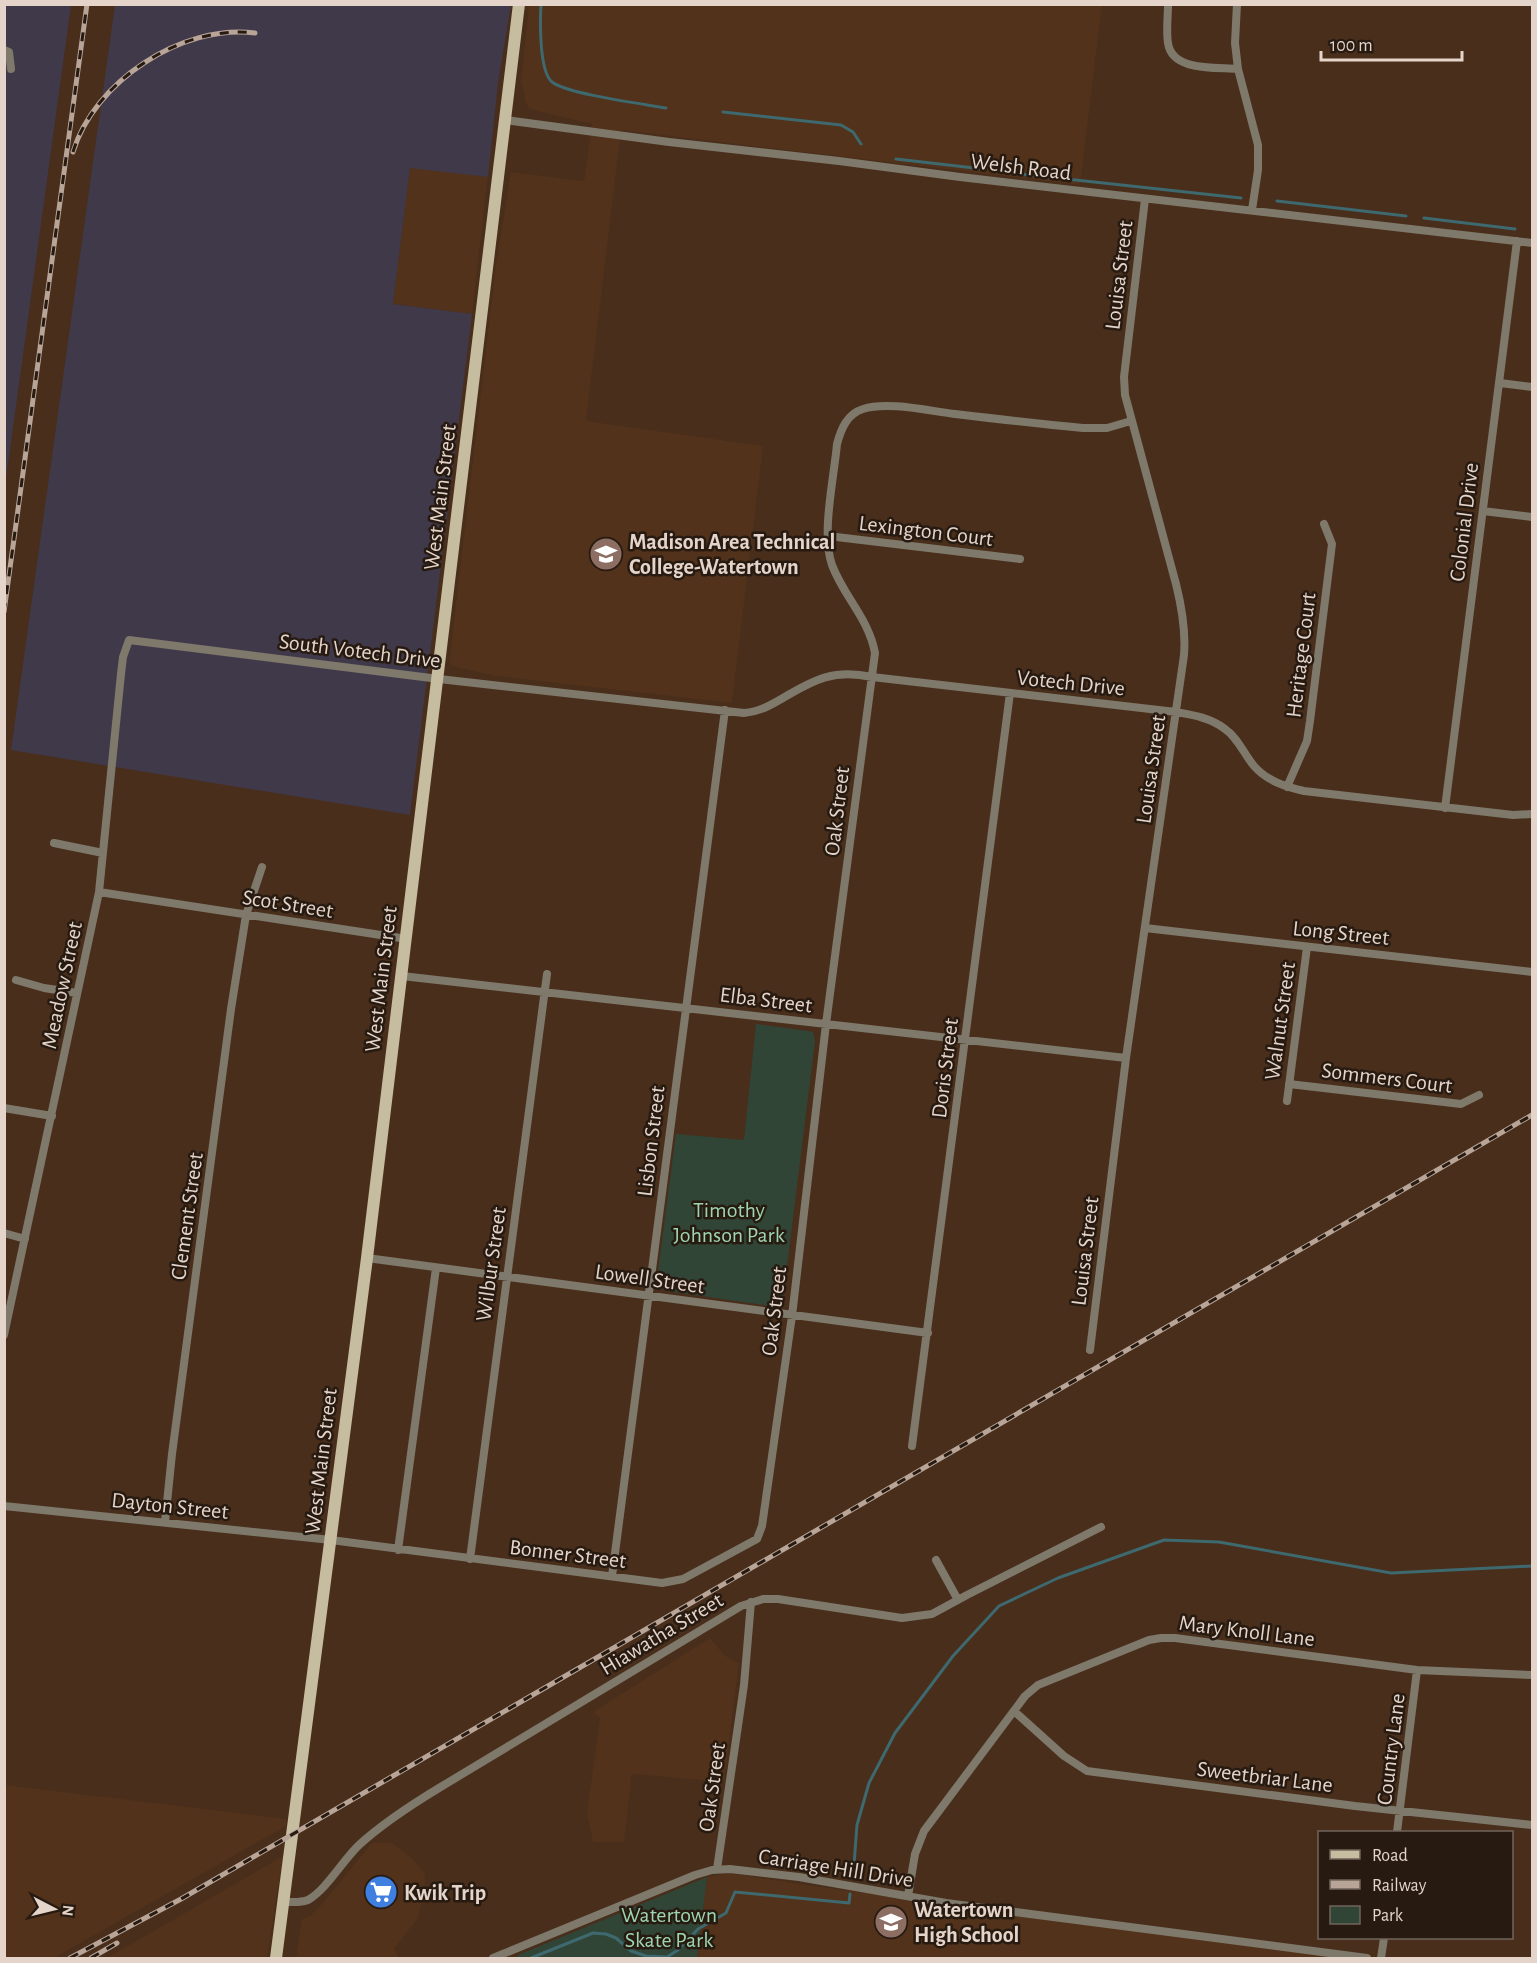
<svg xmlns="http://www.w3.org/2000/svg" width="1537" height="1963" font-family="'Alegreya Sans',sans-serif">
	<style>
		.built { fill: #52321a }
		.industrial { fill: #40394a }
		.green { fill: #314537 }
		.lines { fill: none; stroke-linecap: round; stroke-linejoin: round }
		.stream { stroke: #3d696f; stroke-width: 3 }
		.minor { stroke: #7e796b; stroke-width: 8 }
		.primary { stroke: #c6bc9f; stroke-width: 12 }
		.rail-casing { stroke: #b8a598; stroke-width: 5 }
		.rail { stroke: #261a11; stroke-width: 3; stroke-dasharray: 9; stroke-linecap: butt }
		.labels { text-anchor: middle; stroke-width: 5; stroke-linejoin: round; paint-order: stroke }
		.street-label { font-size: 22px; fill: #e5d4c9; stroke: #261a11 }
		.poi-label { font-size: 22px; font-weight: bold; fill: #e5d4c9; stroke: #261a11; text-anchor: start }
		.park-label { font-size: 22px; fill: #9dd5af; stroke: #261a11 }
	</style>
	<rect width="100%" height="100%" fill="#482e1b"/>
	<!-- built -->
	<path class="built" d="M529 5H1102L1080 185 621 130 586 421 763 446 732 703 495 676 452 666 449 663 496 265 511 172 584 181 592 124 541 112 529 108 526 103 521 80Z
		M410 167 488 177 472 314 393 304Z
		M710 1638 724 1655 739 1663 724 1782 632 1774 624 1842H593L587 1813 600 1718 593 1712Z
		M5 1785 286 1819V1826L54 1958H5Z
		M372 1843H392L413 1859 425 1874V1890L418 1918 394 1949 399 1958H296L302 1919 310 1916 322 1904Z
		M283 1856 267 1958H107Z
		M728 1873 813 1886 1349 1958H697L707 1877Z"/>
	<!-- industrial -->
	<path class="industrial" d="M5 5H71L5 486Z
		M115 5H511L498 83 488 177 410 168 393 304 472 314 410 815 11 750Z"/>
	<!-- green -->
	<path class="green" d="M756 1024 808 1031 813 1032 815 1041 783 1298 771 1306 667 1291 661 1289 659 1284 658 1272 676 1134 744 1140Z
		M707 1877 697 1958H517L518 1955Z"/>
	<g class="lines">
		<!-- stream -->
		<path class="stream" d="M541 4C540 21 539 71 552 82 567 94 644 104 666 108
			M723 112 841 125 853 132 861 144
			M896 159 983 169
			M1003 172 1241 198
			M1277 201 1406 216
			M1424 218 1515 229
			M853 1878 857 1825 869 1783 895 1733 953 1656 999 1606 1058 1578 1164 1540 1219 1542 1391 1573 1532 1566
			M531 1958 593 1933 606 1934 616 1938 631 1951 646 1956 667 1957 678 1950 698 1929 726 1913 735 1892 849 1903 850 1894"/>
		<!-- minor -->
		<path class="minor" d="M1168 4C1168 17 1166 31 1168 43 1172 72 1217 67 1238 69
			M1237 4 1235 43 1238 69 1258 145V170L1252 210
			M4 50 9 52 11 69
			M505 120 669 142 839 161 960 177 1532 243
			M1500 383 1532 387
			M1483 511 1532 517
			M828 536 1020 559
			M1287 787 1307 741 1310 721 1332 544 1324 524
			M1445 808 1517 241
			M54 843 103 853
			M99 892 407 939
			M1145 928 1532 972
			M402 976 1126 1058
			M16 980 44 988 77 993
			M1289 1084 1461 1104 1479 1095
			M1287 1101 1307 947
			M4 1108 52 1116
			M4 1233 25 1239
			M367 1258 928 1333
			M4 1335 99 892 121 674 123 657 129 640 439 679 744 713C759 712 771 705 783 698 815 679 834 669 872 677L1176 712C1193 715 1211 718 1225 729 1238 738 1244 754 1254 766 1267 781 1286 787 1304 791L1513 815 1532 814
			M1090 1350 1126 1058 1184 655C1186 630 1182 608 1176 584L1125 395 1124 377 1145 199
			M912 1446 1010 693
			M4 1506 331 1540 662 1583 683 1579 757 1539 762 1526 792 1316 826 1024 875 653C869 619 844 597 832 565 821 534 834 478 837 444 841 429 847 414 863 409 887 401 929 411 955 414 997 419 1040 424 1083 428H1107L1131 421
			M165 1522 172 1454 231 1009 246 915 262 867
			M398 1550 436 1268
			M470 1559 547 974
			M936 1560 958 1600
			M612 1576 725 710
			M1014 1711 1064 1756 1087 1771 1355 1806 1532 1825
			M1397 1832 1417 1670
			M717 1869 744 1685 751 1602
			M908 1896 915 1854 924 1831 1025 1696 1038 1685 1149 1640 1161 1638H1175L1417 1670 1532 1675
			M285 1902C292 1902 301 1903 308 1900 327 1889 343 1860 359 1845 383 1823 411 1805 439 1788L741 1606 763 1599H778L902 1618 932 1614 967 1595 1101 1527
			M493 1958 695 1875 712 1870 730 1869 799 1877 946 1903 1367 1958
			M1381 1958 1384 1938"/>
		<!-- primary -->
		<path class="primary" d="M276 1958 367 1258 519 4"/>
		<!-- rail casing -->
		<g class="rail-casing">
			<path id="rail" d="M73 152C94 82 181 24 255 33
				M4 612 87 4
				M70 1958 181 1899 1532 1115
				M91 1958 117 1943"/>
		</g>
		<!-- rail -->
		<use href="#rail" class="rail"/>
	</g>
	<!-- icons -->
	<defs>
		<g id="university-disc" transform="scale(1.725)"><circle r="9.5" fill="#8d6e63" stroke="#261a11"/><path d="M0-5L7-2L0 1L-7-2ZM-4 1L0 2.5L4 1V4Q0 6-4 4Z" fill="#fff"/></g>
		<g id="supermarket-disc" transform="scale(1.725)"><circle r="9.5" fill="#3f7fe0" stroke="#261a11"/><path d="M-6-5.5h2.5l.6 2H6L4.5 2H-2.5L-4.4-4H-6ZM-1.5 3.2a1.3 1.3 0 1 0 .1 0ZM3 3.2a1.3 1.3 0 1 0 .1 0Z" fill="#fff"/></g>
		<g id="school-disc" transform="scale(1.725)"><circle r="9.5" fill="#8d6e63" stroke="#261a11"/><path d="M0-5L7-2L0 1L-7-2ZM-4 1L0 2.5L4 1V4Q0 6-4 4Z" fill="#fff"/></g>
	</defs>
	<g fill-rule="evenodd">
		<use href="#university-disc" x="606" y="554"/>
		<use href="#supermarket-disc" x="381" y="1892"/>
		<use href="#school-disc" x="891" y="1922"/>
	</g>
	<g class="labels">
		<!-- street labels -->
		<g class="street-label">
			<text transform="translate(1021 166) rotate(7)" y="8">Welsh Road</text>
			<text transform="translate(1118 275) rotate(-83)" y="8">Louisa Street</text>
			<text transform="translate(439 497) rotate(-83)" y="8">West Main Street</text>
			<text transform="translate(1463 522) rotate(-83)" y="8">Colonial Drive</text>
			<text transform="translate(926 530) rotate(7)" y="8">Lexington Court</text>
			<text transform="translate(360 650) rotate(7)" y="8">South Votech Drive</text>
			<text transform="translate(1300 655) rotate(-83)" y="8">Heritage Court</text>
			<text transform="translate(1071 682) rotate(6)" y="8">Votech Drive</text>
			<text transform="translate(1150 769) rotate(-82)" y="8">Louisa Street</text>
			<text transform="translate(836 811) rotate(-83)" y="8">Oak Street</text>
			<text transform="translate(288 903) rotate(9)" y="8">Scot Street</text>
			<text transform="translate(1341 932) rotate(6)" y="8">Long Street</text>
			<text transform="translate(380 979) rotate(-83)" y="8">West Main Street</text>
			<text transform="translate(61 985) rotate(-78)" y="8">Meadow Street</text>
			<text transform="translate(766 999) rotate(7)" y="8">Elba Street</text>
			<text transform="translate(1279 1021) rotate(-82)" y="8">Walnut Street</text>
			<text transform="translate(944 1068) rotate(-83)" y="8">Doris Street</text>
			<text transform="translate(1387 1077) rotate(7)" y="8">Sommers Court</text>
			<text transform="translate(650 1141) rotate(-83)" y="8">Lisbon Street</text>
			<text transform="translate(186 1216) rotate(-82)" y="8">Clement Street</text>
			<text transform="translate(1084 1251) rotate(-83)" y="8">Louisa Street</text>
			<text transform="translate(490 1264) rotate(-82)" y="8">Wilbur Street</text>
			<text transform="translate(650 1278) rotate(8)" y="8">Lowell Street</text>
			<text transform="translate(773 1311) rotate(-83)" y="8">Oak Street</text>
			<text transform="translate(320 1461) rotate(-83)" y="8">West Main Street</text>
			<text transform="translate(170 1505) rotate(6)" y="8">Dayton Street</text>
			<text transform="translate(568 1553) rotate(7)" y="8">Bonner Street</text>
			<text transform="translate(1247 1630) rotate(7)" y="8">Mary Knoll Lane</text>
			<text transform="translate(661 1633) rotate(-31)" y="8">Hiawatha Street</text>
			<text transform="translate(1390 1749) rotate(-83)" y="8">Country Lane</text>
			<text transform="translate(1265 1776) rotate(7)" y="8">Sweetbriar Lane</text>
			<text transform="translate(711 1787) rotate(-82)" y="8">Oak Street</text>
			<text transform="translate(836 1867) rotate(9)" y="8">Carriage Hill Drive</text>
		</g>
		<!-- poi labels -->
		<g class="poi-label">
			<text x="629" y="549">Madison Area Technical<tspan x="629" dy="25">College-Watertown</tspan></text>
			<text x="404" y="1900">Kwik Trip</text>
			<text x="914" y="1917">Watertown<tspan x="914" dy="25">High School</tspan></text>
		</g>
		<!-- park labels -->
		<g class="park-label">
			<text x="729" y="1217">Timothy<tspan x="729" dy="25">Johnson Park</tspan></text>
			<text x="669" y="1922">Watertown<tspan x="669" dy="25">Skate Park</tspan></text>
		</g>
	</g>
	<!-- border -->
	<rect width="1537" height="1963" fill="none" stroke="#e5d4c9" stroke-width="12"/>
	<!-- legend -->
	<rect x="1318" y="1831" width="195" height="108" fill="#261a11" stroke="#72645b" stroke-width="1.5"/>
	<rect x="1330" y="1850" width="30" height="9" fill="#c6bc9f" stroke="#72645b" stroke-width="1.5"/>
	<text x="1372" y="1861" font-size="18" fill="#e5d4c9">Road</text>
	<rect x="1330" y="1880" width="30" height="9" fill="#b8a598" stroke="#72645b" stroke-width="1.5"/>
	<text x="1372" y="1891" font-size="18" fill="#e5d4c9">Railway</text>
	<rect x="1330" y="1906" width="30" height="18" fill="#314537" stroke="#72645b" stroke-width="1.5"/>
	<text x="1372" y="1921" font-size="18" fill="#e5d4c9">Park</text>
	<!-- north arrow -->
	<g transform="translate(54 1909) rotate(97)" stroke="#261a11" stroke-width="4.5" paint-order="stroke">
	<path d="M0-4.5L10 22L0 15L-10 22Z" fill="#e5d4c9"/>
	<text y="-9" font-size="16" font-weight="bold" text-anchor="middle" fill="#e5d4c9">N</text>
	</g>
	<!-- scale -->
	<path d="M1321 51v9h141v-9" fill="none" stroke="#e5d4c9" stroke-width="3"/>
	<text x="1330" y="51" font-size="18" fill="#e5d4c9" stroke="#261a11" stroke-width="4.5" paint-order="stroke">100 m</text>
</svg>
